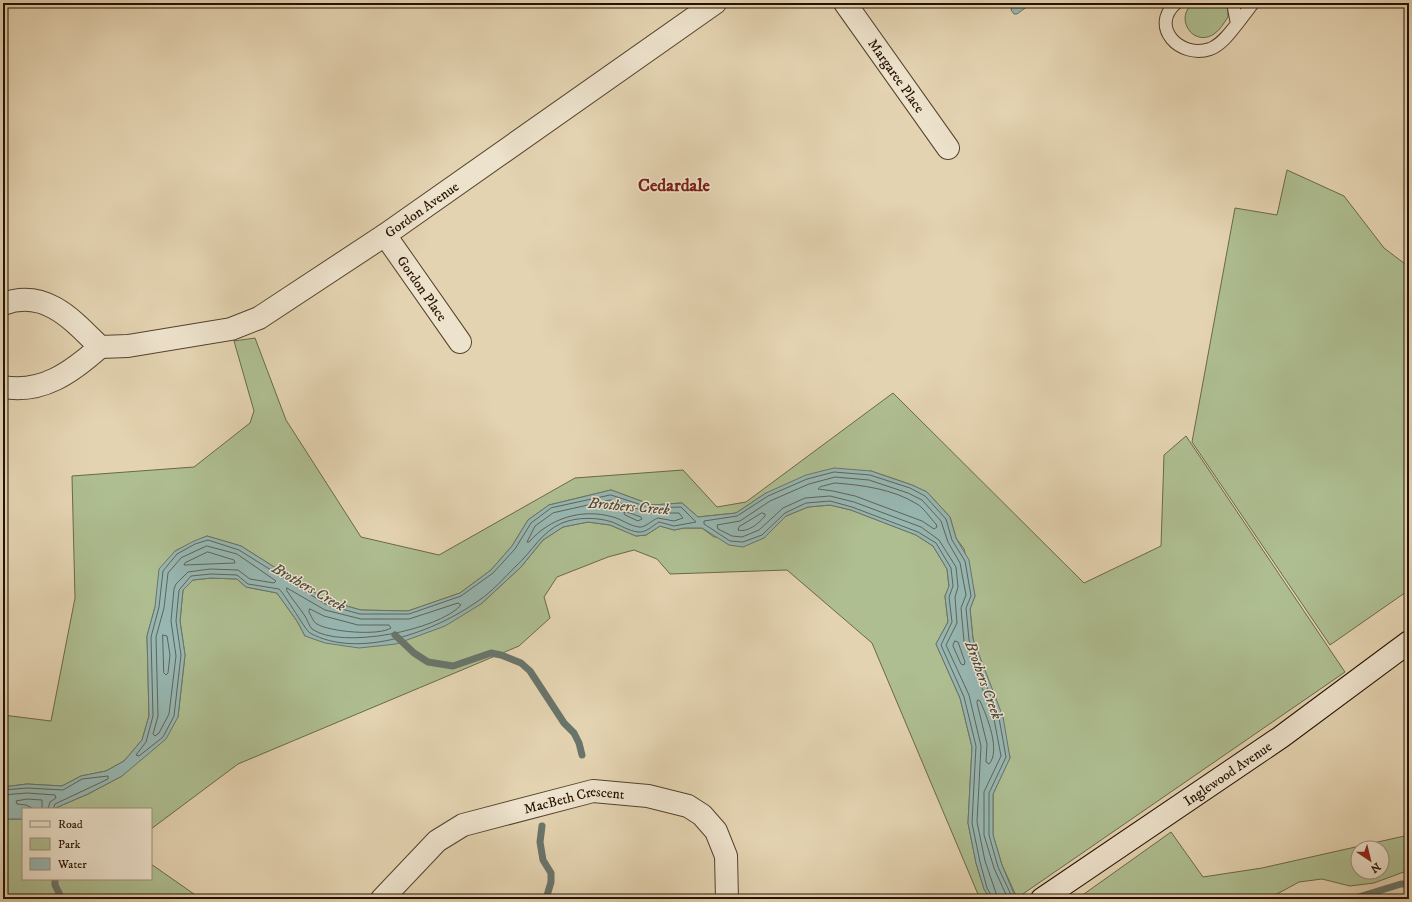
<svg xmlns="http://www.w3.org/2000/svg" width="1412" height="902" font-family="'IM FELL DW Pica',serif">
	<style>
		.green { fill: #aebe91; stroke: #696849; fill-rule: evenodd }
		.water { fill: #97b7b2; stroke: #69756b }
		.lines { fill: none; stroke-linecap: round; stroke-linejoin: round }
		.shore { stroke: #5e645a; stroke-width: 1 }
		.stream { stroke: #69756b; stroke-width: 7 }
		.lane-casing { stroke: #54422d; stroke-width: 14 }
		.street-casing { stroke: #54422d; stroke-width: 24 }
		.secondary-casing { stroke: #241101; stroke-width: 24 }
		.lane { stroke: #ede2cc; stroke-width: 12 }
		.street { stroke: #ede2cc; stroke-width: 22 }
		.secondary { stroke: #ede2cc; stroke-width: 22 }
		.labels { text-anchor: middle; stroke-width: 3; stroke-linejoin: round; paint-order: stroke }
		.street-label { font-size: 14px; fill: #241101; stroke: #ede2cc }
		.water-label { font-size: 15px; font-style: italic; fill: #4c4b3f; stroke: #ede2cc }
		.district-label { font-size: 18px; font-weight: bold; fill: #7a1f14; stroke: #ede2cc }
	</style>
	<rect width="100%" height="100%" fill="#e4d3b1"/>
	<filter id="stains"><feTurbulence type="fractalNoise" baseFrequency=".005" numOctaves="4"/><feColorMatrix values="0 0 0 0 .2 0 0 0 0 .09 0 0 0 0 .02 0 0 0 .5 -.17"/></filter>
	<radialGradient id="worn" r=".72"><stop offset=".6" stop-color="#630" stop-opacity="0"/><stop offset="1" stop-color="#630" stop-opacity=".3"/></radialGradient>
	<!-- green -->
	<path class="green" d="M1194 3H1226L1228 8V17C1224 23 1220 30 1214 34 1193 48 1173 17 1194 3Z
		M1287 170 1344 196 1384 248 1409 267V590L1330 645 1192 442 1235 208 1277 215Z
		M255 338 286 420 361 537 439 555 575 478 683 470 717 507 746 502 893 393 1084 583 1161 546 1164 455 1186 436 1345 672 1017 898 1002 865 993 835V794L1010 757 973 639 970 609 975 596 964 549 956 538 950 517 927 492 912 485 871 471 766 493 736 513 698 517 682 503 652 505 611 490 549 505 528 520 512 546 491 570 460 593 408 611 361 610 328 601 241 546 207 536 175 551 155 607 147 636 149 716 142 740 124 761 106 771 81 776 62 786 27 784 3 787V715L51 721 75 598 72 476 194 467 250 423 254 411 234 341Z
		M830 505 851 510 916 535 933 546 947 569 949 587 945 596 948 622 936 644 960 698 972 747 968 823 976 863 984 889 990 899H980L872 643 787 570 670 574 657 559 634 550 608 557 557 577 544 597 550 618 519 646 238 764 151 829V809H53L88 794 122 776 178 717 185 655 180 621 183 590 193 580 211 578 237 579 246 587 277 593 297 621 305 636 481 604 521 567 543 540 563 527 588 522 610 525 636 536 646 535 660 526 674 530 684 528H702L714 537 764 538 786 516 808 507Z
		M3 819H23V879H151V864L201 899H12L3 890Z
		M1171 832 1203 877 1262 868 1409 835V870L1374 883 1350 886 1322 879 1299 882 1268 899H1077ZM1358 848H1382V872H1358Z
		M1409 893V899H1383Z"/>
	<!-- water -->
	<path class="water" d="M1010 3H1032L1017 14H1014L1011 10 1012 6Z
		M834 468 871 471 912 485 927 492 950 517 956 538 969 560 975 596 970 609 973 639 1003 717 1010 758 993 794V835L1002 865 1016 899H990L984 889 976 863 968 823 972 747 960 698 936 644 948 622 945 596 949 586 947 569 933 546 916 535 851 510 830 505 808 507 786 516 764 538 743 547 729 545 702 528H684L674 530 660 526 646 535 636 536 610 525 588 522 563 527 543 540 521 567 481 604 445 626 396 644 359 648 325 643 305 636 297 621 277 593 246 587 237 579 211 578 193 580 183 590 180 621 185 655 178 717 166 739 122 776 88 794 53 809H23V819H3V787L27 784 62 786 81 776 106 771 124 761 142 740 149 716 147 636 155 607 159 569 175 551 194 541 207 536 241 546 328 601 361 610 408 611 460 593 491 570 512 546 528 520 549 505 611 490 652 505 682 503 698 517 736 513 766 493 806 475Z"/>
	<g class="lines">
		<!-- shore -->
		<path class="shore" d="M835 483C862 485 893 489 917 504 924 508 930 518 936 524L937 527 934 529 922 521 855 496 833 491 818 489 820 487Z
			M611 495 651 508 681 507 696 522 674 526 659 522C652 526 646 533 638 532 629 531 620 525 612 522 597 517 577 517 562 523 541 532 532 552 516 566 504 578 492 592 478 601 436 631 359 660 310 633 305 630 287 597 279 589L248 584 237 575 211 574 191 576 179 590 176 621 181 655 174 716 163 737 139 756 136 755 146 742 153 716 151 637 159 607 163 571 177 554 195 544 208 540 239 550 327 605 360 614H409L461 596 493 573 515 549 531 523 551 508Z
			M611 500 650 513H679L683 518 674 521 658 518C652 520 645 528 639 527 630 526 621 519 613 517 582 508 550 518 529 542H527L535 526 553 513Z
			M627 512 641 517 642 519 638 521 625 515 624 513Z
			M762 513 765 514V516C759 523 748 533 738 530L739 527Z
			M207 546 237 554 276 581 274 583 250 579 238 570 210 569 188 572 176 584 174 589 171 621 176 656 169 714 159 733 155 736 153 734 158 716 156 637 164 608 168 573 181 558Z
			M208 552 234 560 235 563 184 565 185 563Z
			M287 588 325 610 361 619H409L458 603 461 605C439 630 341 650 312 629 309 626 307 619 305 616 299 607 292 599 287 591Z
			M310 609 324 616 358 625H389L391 628C379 636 330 632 317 624 313 622 311 615 309 612Z
			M163 635 167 636 170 655 168 673 166 675 164 673Z
			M955 641 958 642 965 662 964 665 961 664 953 646Z
			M978 700 980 701C987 716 1001 751 989 764L986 762 987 744 977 703Z
			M3 790 27 788 63 790 82 779 108 776V779L55 804 53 809
			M3 795 27 793 55 795 56 798 50 802 48 809
			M34 809 26 805 17 804 16 801 27 799 42 800V809
			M993 899 987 888 980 862 972 823 976 746 964 697 941 645 952 622 949 597 953 586 951 568 936 543 918 532 852 507 830 501 806 503 785 513 762 535 743 542 730 541 704 524V521L737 516 768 496 807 479 834 472 870 475 910 488 925 496 946 519 952 540 965 561 971 596 966 608 969 640 999 718 1006 757 989 793V835L998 867 1013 899
			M998 899 985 861 977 822 981 746 969 695 946 645 957 623 955 597 958 587 956 567 939 540 921 527 854 502 830 496 805 498 783 508 759 530 742 537 732 536 718 529 717 525 740 521 770 501 809 484 835 477 869 480 908 493 922 500 941 521 948 542 960 563 966 595 961 608 964 641 994 719 1001 756 984 792V835L994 868 1008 899"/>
		<!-- stream -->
		<path class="stream" d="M395 635 414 653 428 662 453 666 491 653 501 655 521 663 530 671 564 723 574 733 579 743 582 755
			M542 826 540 842 543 860 551 873V882L546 899
			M55 879V885L62 899
			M1352 899 1401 884H1409"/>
		<!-- lane casing -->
		<g class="lane-casing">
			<path id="lane" d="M1176 3C1149 27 1180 59 1210 49 1221 45 1230 33 1237 24L1233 3
				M1237 24 1253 3"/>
		</g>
		<!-- street casing -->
		<g class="street-casing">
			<g id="street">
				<path id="s1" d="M845 3 948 148"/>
				<path id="s2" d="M385 235 460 342"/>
				<path d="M3 304C45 288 73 320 100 347 72 372 42 394 3 387"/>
				<path id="s3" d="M100 347 128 346 231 329 259 318 385 235 715 3"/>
				<path id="s4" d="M382 899 437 841 463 825 593 791 648 796 688 806 702 815 716 831 726 856 727 899"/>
			</g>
		</g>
		<!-- secondary casing -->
		<g class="secondary-casing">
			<g id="secondary">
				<path id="s5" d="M1042 899 1281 737 1409 642"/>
			</g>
		</g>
		<!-- lane -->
		<use href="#lane" class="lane"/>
		<!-- street -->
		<use href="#street" class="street"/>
		<!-- secondary -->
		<use href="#secondary" class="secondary"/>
	</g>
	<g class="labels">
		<!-- street labels -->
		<g class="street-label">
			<text dy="5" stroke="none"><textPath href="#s1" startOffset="89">Margaree Place</textPath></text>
			<text dy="5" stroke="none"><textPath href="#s3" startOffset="358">Gordon Avenue</textPath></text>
			<text dy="5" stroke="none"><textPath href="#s2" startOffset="65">Gordon Place</textPath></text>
			<text dy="5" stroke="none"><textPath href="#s5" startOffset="224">Inglewood Avenue</textPath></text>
			<text dy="5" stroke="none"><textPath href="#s4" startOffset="225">MacBeth Crescent</textPath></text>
		</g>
		<!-- water labels -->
		<g class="water-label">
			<text transform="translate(629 506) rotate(5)" y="5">Brothers Creek</text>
			<text transform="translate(309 587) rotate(30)" y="5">Brothers Creek</text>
			<text transform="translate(984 680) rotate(70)" y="5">Brothers Creek</text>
		</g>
		<!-- district labels -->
		<g class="district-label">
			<text x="674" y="191">Cedardale</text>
		</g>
	</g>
	<!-- margin -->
	<rect width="1412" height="902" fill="none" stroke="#e4d3b1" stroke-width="16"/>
	<rect x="4" y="4" width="1404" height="894" fill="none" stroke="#241101" stroke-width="2"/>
	<rect x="8" y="8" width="1396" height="886" fill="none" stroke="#241101"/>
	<!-- legend -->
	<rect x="22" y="808" width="130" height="72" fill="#ede2cc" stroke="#9d8e7b"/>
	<rect x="30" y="821" width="20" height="6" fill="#ede2cc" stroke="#9d8e7b"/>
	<text x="58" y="828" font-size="12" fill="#241101">Road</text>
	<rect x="30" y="838" width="20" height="12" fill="#aebe91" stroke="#9d8e7b"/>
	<text x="58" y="848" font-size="12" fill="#241101">Park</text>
	<rect x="30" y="858" width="20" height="12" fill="#97b7b2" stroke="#9d8e7b"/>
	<text x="58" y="868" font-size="12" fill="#241101">Water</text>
	<!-- north arrow -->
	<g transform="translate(1370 860) rotate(145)"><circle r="19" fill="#ede2cc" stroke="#9d8e7b"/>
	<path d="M0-3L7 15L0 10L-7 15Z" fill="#8f2418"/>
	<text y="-6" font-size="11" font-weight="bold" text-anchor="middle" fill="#241101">N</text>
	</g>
	<rect width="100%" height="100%" filter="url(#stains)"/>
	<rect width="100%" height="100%" fill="url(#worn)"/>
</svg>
